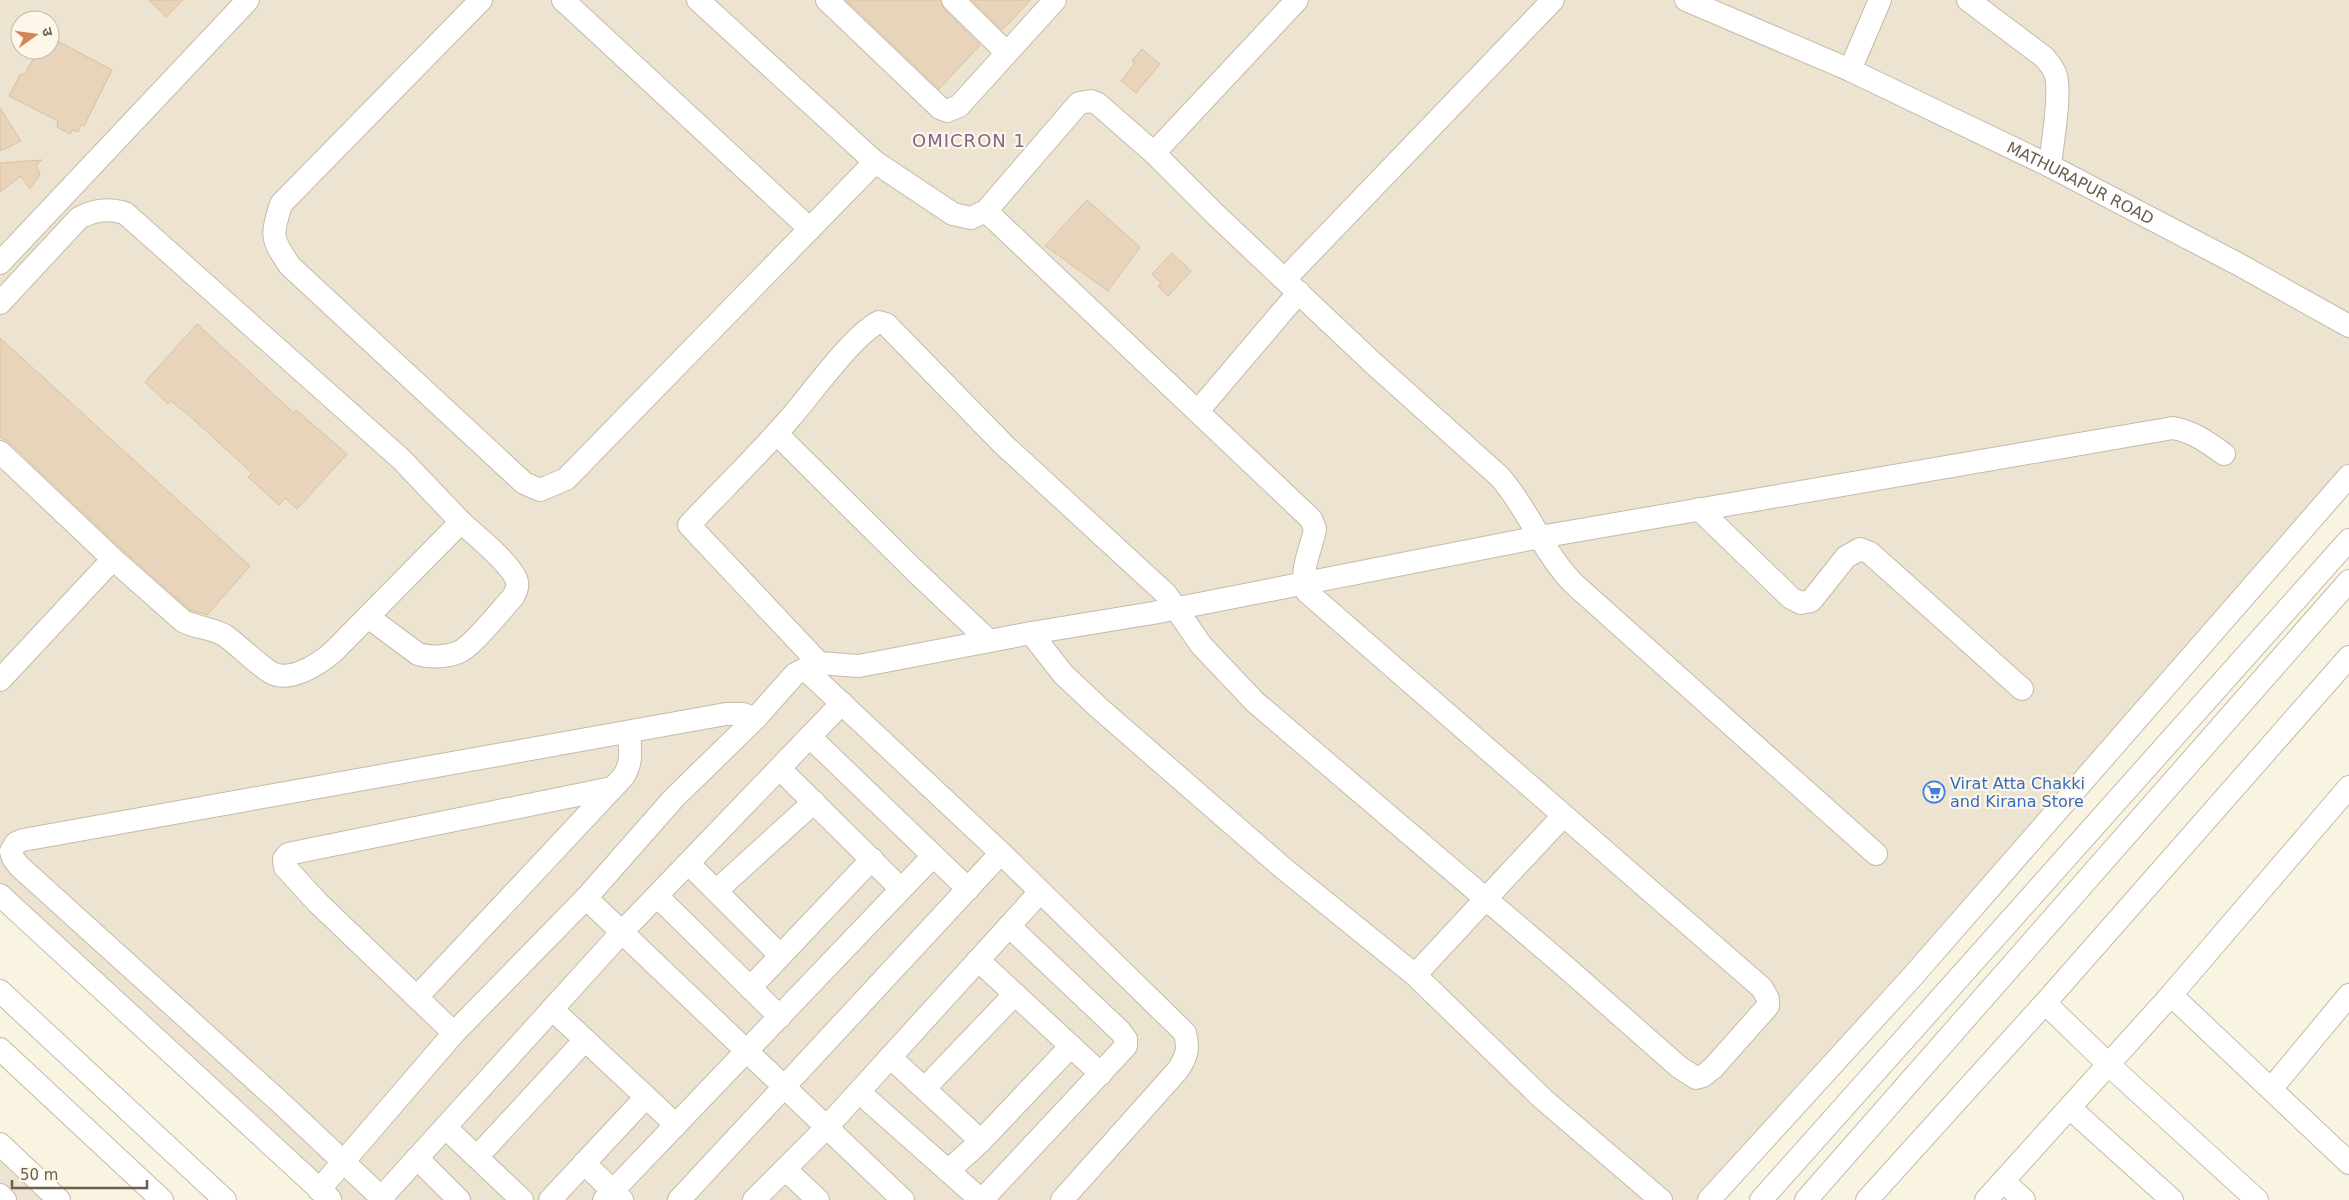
<svg xmlns="http://www.w3.org/2000/svg" width="2349" height="1200" font-family="'DejaVu Sans','Noto Sans Devanagari',sans-serif">
	<style>
		.residential { fill: #ece3d0; fill-rule: evenodd }
		.building { fill: #e8d4bb; stroke: #dbbfa0 }
		.lines { fill: none; stroke-linecap: round; stroke-linejoin: round }
		.minor-casing { stroke: #c6baa8; stroke-width: 24 }
		.minor { stroke: #fff; stroke-width: 22 }
		.labels { text-anchor: middle; stroke-width: 4.5; stroke-linejoin: round; paint-order: stroke }
		.street-label { font-size: 16px; fill: #6d5d4c; stroke: #fcf7e8 }
		.shop-label { font-size: 16px; fill: #366cbe; stroke: #fcf7e8; text-anchor: start }
		.neighbourhood-label { font-size: 18px; letter-spacing: 1px; fill: #82648a; stroke: #fcf7e8 }
	</style>
	<rect width="100%" height="100%" fill="#f9f3e2"/>
	<!-- residential -->
	<path class="residential" d="M0 0H2349V476L1709 1200H330L0 895ZM20 20H50V50H20Z
		M0 1144 59 1200H0Z"/>
	<!-- building -->
	<path class="building" d="M149 0H183L166 17Z
		M846 0H940L944 9 980 45 939 89Z
		M972 0H1031L1002 30Z
		M50 37 112 70 84 126 81 124 78 132 72 130 70 134 57 127 58 121 9 96 20 75 25 74 38 50H50Z
		M1142 49 1160 64 1136 93 1121 81 1135 63 1132 61Z
		M0 108 21 141 0 151Z
		M42 160 36 165 40 174 30 189 21 176 0 192V163Z
		M1087 200 1140 247 1108 291 1045 246Z
		M1172 253 1191 271 1168 296 1158 286 1161 283 1152 274Z
		M197 324 294 413 296 410 347 454 297 509 285 498 279 505 248 477 252 473 192 418 171 401 168 404 145 382Z
		M0 338 250 566 207 615 190 610 115 543 9 442 0 437Z"/>
	<g class="lines">
		<!-- minor casing -->
		<g class="minor-casing">
			<g id="minor">
				<path d="M481 0 281 204C271 237 271 238 290 266L524 483 540 490 566 479 875 162"/>
				<path d="M563 0 810 229"/>
				<path d="M698 0 875 162 953 214 971 218 986 211 1079 103 1091 101 1098 104 1154 153 1216 215 1373 363 1500 477C1529 510 1543 553 1574 584L1876 854"/>
				<path d="M827 0 940 108 947 111 959 106 1055 0"/>
				<path d="M953 0 1006 52"/>
				<path id="s1" d="M1686 0 1850 70 2050 166 2238 264 2349 326"/>
				<path d="M1968 0 2044 57C2049 63 2054 68 2056 76 2061 97 2052 144 2050 166"/>
				<path d="M1850 70 1880 0"/>
				<path d="M1154 153 1297 0"/>
				<path d="M986 211 1311 519 1315 529C1311 551 1299 569 1307 592L1762 988 1768 999V1006L1713 1068 1703 1076 1696 1078 1679 1067 1561 963 1255 702 1201 645 1166 594 1004 445 886 324 879 322C853 335 812 393 791 417 759 454 723 489 689 525L819 663 859 666 1031 633 1153 613 1540 537 2173 428C2194 432 2207 442 2224 454"/>
				<path d="M0 263 248 0"/>
				<path d="M1285 279 1553 0"/>
				<path d="M0 303 79 218C95 210 107 208 125 213L401 459 461 522 333 652C319 664 289 684 270 672 253 661 240 646 224 635 212 628 196 628 183 621L113 559"/>
				<path d="M1198 411 1299 292"/>
				<path d="M777 434 913 569 989 641"/>
				<path d="M0 452 113 559 0 680"/>
				<path d="M1699 509 1791 598 1801 603 1811 601 1846 557 1860 549 1870 553 2022 689"/>
				<path d="M368 617 418 654C430 658 450 657 461 651 473 645 502 609 513 597 516 591 519 586 516 579 510 563 474 534 461 522"/>
				<path d="M1031 633 1063 674 1099 708 1283 868 1415 975 1543 1099 1661 1200"/>
				<path d="M810 737 968 889"/>
				<path d="M780 769 901 889"/>
				<path d="M689 864 780 955"/>
				<path d="M716 891 814 802"/>
				<path d="M0 895 330 1199"/>
				<path d="M657 896 780 1017"/>
				<path d="M586 898 903 1200"/>
				<path d="M978 960 1101 1074"/>
				<path d="M1415 975 1562 817"/>
				<path d="M750 988 872 859"/>
				<path d="M0 991 225 1200"/>
				<path d="M2171 995 2349 1163"/>
				<path d="M417 997 623 777C633 763 630 748 629 732"/>
				<path d="M2045 1003 2109 1065 2257 1200"/>
				<path d="M552 1009 676 1125"/>
				<path d="M454 1033 317 902 285 867 284 859 288 854 612 788"/>
				<path d="M0 1049 162 1200"/>
				<path d="M890 1057 981 1141"/>
				<path d="M925 1088 1015 994"/>
				<path d="M2271 1089 2349 995"/>
				<path d="M859 1092 981 1200"/>
				<path d="M2070 1108 2172 1200"/>
				<path d="M445 1127 522 1200"/>
				<path d="M0 1144 59 1200"/>
				<path d="M477 1157 585 1040"/>
				<path d="M417 1158 459 1200"/>
				<path d="M584 1163 622 1200"/>
				<path d="M785 1169 818 1200"/>
				<path d="M948 1171 981 1141 1071 1046"/>
				<path d="M2003 1181 2024 1200"/>
				<path d="M319 1190 454 1033 586 898 674 798 755 719 795 674 805 669 1001 853 1185 1033C1189 1049 1187 1057 1177 1071L1062 1200"/>
				<path d="M0 1195 5 1200"/>
				<path d="M382 1197 622 932 842 703"/>
				<path d="M384 1200 282 1104 19 866 13 858 11 851 16 843 23 840 726 714H743L755 719"/>
				<path d="M550 1200 646 1097"/>
				<path d="M604 1200 933 856"/>
				<path d="M679 1200 1001 853"/>
				<path d="M754 1200 826 1128 1040 892"/>
				<path d="M982 1200 1126 1046V1039L1120 1031 1009 926"/>
				<path d="M1709 1200 1912 977 2349 476"/>
				<path d="M1761 1200 2349 540"/>
				<path d="M1806 1200 2349 581"/>
				<path d="M1867 1200 2045 1003 2349 657"/>
				<path d="M1986 1200 2171 995 2349 787"/>
			</g>
		</g>
		<!-- minor -->
		<use href="#minor" class="minor"/>
	</g>
	<!-- icons -->
	<defs>
		<g id="supermarket-ring" transform="scale(1.125)"><circle r="9.5" fill="#fcf7e8" stroke="#3f7fe0" stroke-width="1.5"/><path d="M-6-5.5h2.5l.6 2H6L4.5 2H-2.5L-4.4-4H-6ZM-1.5 3.2a1.3 1.3 0 1 0 .1 0ZM3 3.2a1.3 1.3 0 1 0 .1 0Z" fill="#3f7fe0"/></g>
	</defs>
	<g fill-rule="evenodd">
		<use href="#supermarket-ring" x="1934" y="792"/>
	</g>
	<g class="labels">
		<!-- street labels -->
		<g class="street-label">
			<text dy="6" stroke="none"><textPath href="#s1" startOffset="435">MATHURAPUR ROAD</textPath></text>
		</g>
		<!-- shop labels -->
		<g class="shop-label">
			<text x="1950" y="789">Virat Atta Chakki<tspan x="1950" dy="18">and Kirana Store</tspan></text>
		</g>
		<!-- neighbourhood labels -->
		<g class="neighbourhood-label">
			<text x="969" y="147">OMICRON 1</text>
		</g>
	</g>
	<!-- north arrow -->
	<g transform="translate(35 35) rotate(76)"><circle r="24" fill="#fcf7e8" stroke="#c3b9aa"/>
	<path d="M0-4L9 19L0 12L-9 19Z" fill="#d58455"/>
	<text y="-8" font-size="14" font-weight="bold" text-anchor="middle" fill="#6d5d4c">उ</text>
	</g>
	<!-- scale -->
	<path d="M12 1180v8h135v-8" fill="none" stroke="#6d5d4c" stroke-width="2.5"/>
	<text x="20" y="1180" font-size="15" fill="#6d5d4c" stroke="#fcf7e8" stroke-width="4" paint-order="stroke">50 m</text>
</svg>
